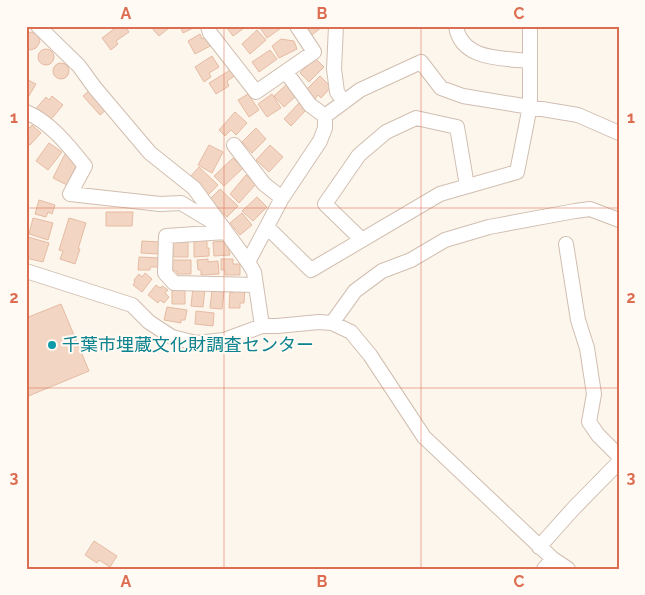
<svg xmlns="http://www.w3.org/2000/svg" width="645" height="595" font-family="Raleway,'Noto Sans JP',sans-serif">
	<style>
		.building { fill: #f3d5c3; stroke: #e6bba3 }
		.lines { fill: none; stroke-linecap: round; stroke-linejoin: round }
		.minor-casing { stroke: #d1beb0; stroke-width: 16 }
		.minor { stroke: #fff; stroke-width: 14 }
		.grid { fill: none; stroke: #dc6d51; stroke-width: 1; stroke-opacity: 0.55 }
		.culture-dot { fill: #0f9aa8; stroke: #fffaf3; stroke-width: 2 }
		.labels { text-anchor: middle; stroke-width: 4; stroke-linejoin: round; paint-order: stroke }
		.culture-label { font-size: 18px; fill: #0d838f; stroke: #fffaf3; text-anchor: start }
		.neatline { fill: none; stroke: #dc6d51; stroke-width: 2 }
		.grid-label { font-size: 16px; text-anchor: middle; font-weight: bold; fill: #dc6d51 }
	</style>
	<rect width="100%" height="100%" fill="#fdf6ec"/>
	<!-- building -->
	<path class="building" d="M118 26H125L129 32 116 41 118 44 111 50 102 38Z
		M150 26H167L169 28 159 36Z
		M180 26H197L183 33Z
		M229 26H247L233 36 227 28Z
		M263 26H284L267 38 260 28Z
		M305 26H323L312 35Z
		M257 30 266 40 250 54 242 44Z
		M31 32 38 35 40 42 36 48 31 50 26 48V34Z
		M200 34 202 39 207 36 212 45 195 54 188 41Z
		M281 39 294 41 297 49 279 58 272 46Z
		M38 57a8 8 0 1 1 16 0a8 8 0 1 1-16 0Z
		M270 50 277 59 259 72 252 62Z
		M212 56 219 67 209 73 211 77 204 82 195 67Z
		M315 58 324 67 309 82 300 73Z
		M53 71a8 8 0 1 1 16 0a8 8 0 1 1-16 0Z
		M232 69 236 75 227 81 229 86 216 94 209 83Z
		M320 76 331 87 321 98 318 95 315 99 306 90Z
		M26 79 36 84 26 101Z
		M287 84 297 95 284 107 274 96Z
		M90 90 107 109 100 115 83 96Z
		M248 94 259 110 249 117 238 100Z
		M272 94 281 108 267 117 258 104Z
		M52 96 63 105 48 123 34 111 46 97 49 100Z
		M299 103 306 110 291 126 284 119Z
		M235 112 247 123 236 135 231 130 225 136 219 130Z
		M27 125 30 128 32 125 41 133 30 145 26 142Z
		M256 128 266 139 252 153 242 142Z
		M49 143 62 152 48 170 36 161Z
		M209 145 223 152 212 173 198 165Z
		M270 145 283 157 269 172 256 160Z
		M65 154 79 160 67 185 53 178Z
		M233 158 243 168 224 186 214 176Z
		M199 167 218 185 208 195 190 177Z
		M246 175 256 184 239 203 230 194Z
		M220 189 238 206 227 217 209 200Z
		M257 197 267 207 253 221 242 211Z
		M39 200 55 205 52 214 48 212 46 217 35 214Z
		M106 212H133L132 226H106Z
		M242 213 252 225 240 235 230 223Z
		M33 218 53 223 48 240 29 234Z
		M69 218 86 223 78 249H80L75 264 60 259 63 251 59 250Z
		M28 237 49 243 43 262 26 258Z
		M194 238H207V248H209V256L194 257Z
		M142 241 160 242 159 254 141 253Z
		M173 241H188V257H173Z
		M227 241 230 255 214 256 213 242Z
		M139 257 160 258V267H150V270H138Z
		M208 259V262L218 261 219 274 201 275V270H198L197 260Z
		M221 259H233V264H240V275H225V270H221Z
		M172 260H191V274H177V271H172Z
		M145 273 152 279 142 292 133 285 135 282 134 280 139 274 142 277Z
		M156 285 160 288 162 286 168 290 165 293 169 297 164 303 160 300 158 303 148 295Z
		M172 286 185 287V304H172Z
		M193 287 205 288 203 307 191 306Z
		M233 288H245L244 303H240V308H229L230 292 233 293Z
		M212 290 224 291 222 309 210 308Z
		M61 304 89 371 26 397V318Z
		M167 307 187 310 185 320H181V323L164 320Z
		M196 311 214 313 213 326 195 324Z
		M94 541 117 556 110 567 99 560 97 563 85 555Z"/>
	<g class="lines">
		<!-- minor casing -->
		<g class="minor-casing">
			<path id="minor" d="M38 26 79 66 95 88 150 153 194 188 248 262 254 272 262 326
				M208 26 210 33 256 92 314 52 297 26
				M336 26 334 69 337 92 344 102
				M456 26C461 61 504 58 530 61
				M26 112C50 122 69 146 85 166L70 194 160 204 181 203 216 224
				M325 116 360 90 421 62 441 88 463 96 578 115 619 133
				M234 145 264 184 282 198
				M267 227 311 270 440 194 517 172 530 106V26
				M226 232 166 236 165 273 174 283 255 285
				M362 240 325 204 359 155 386 132 416 118 457 127 467 186
				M566 244 578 320 587 348 594 394 589 422 598 435 619 456
				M248 262 282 198 320 141 325 128V116L310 105 286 72
				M26 271 132 305 149 322 172 337 196 343 224 340 262 326H277L319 322 332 323 351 332 370 355 424 437 553 559
				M332 323 355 291 382 271 411 260 445 240 489 227 575 211 590 209 619 220
				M539 547 573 509 619 462
				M544 569 553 559 568 569"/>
		</g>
		<!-- minor -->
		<use href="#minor" class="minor"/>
	</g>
	<!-- grid -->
	<path class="grid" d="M224 26V569M421 26V569M26 208H619M26 388H619"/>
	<!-- markers -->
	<circle class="culture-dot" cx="52" cy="345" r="5"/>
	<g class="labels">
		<!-- culture labels -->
		<g class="culture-label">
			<text x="62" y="351">千葉市埋蔵文化財調査センター</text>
		</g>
	</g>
	<!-- border -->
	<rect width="645" height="595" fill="none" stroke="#fffaf3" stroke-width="55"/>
	<rect x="28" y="28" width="590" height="540" class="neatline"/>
	<g class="grid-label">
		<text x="126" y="19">A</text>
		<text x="322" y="19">B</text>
		<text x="519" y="19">C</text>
		<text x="14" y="123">1</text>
		<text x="631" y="123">1</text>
		<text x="14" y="303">2</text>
		<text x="631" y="303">2</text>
		<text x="14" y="483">3</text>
		<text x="631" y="483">3</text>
		<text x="126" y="587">A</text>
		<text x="322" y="587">B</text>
		<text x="519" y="587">C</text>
	</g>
</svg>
